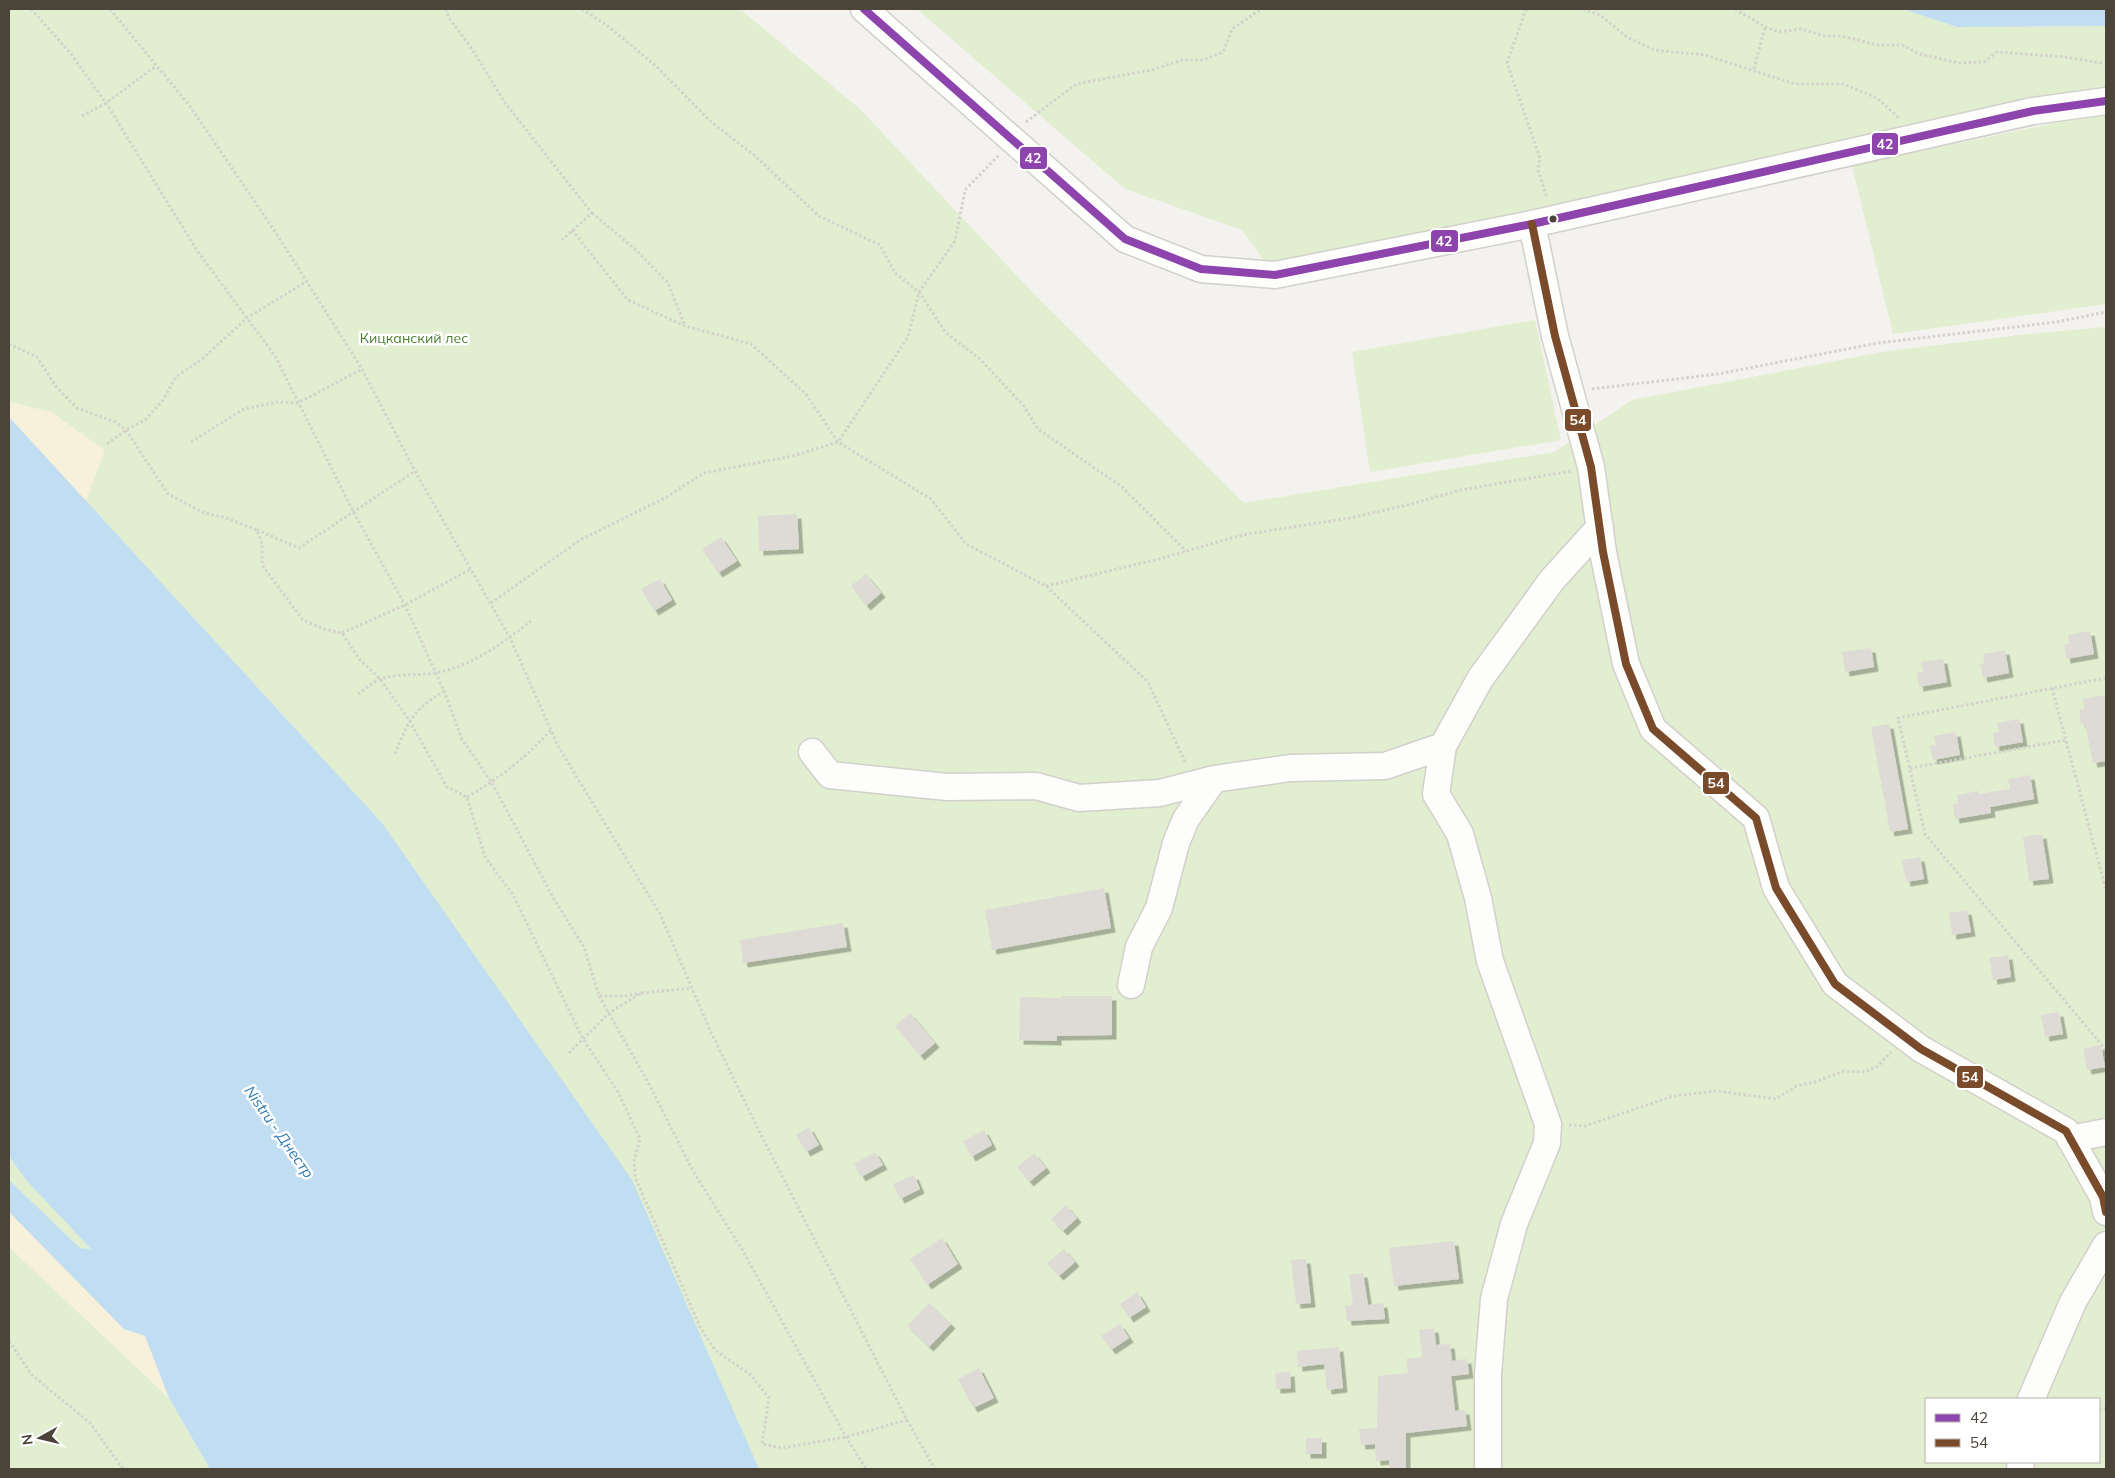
<svg xmlns="http://www.w3.org/2000/svg" width="2115" height="1478" font-family="Mulish,sans-serif">
	<style>
		.green { fill: #e1eecf; fill-rule: evenodd }
		.sand { fill: #f7f0da }
		.water { fill: #c0ddf1 }
		.building { fill: #dedbd6; filter: url(#shadow) }
		.lines { fill: none; stroke-linecap: round; stroke-linejoin: round }
		.minor-casing { stroke: #d2d0cb; stroke-width: 29 }
		.path { stroke: #d3d2cc; stroke-width: 3; stroke-dasharray: 2.5 2.5; stroke-linecap: butt }
		.minor { stroke: #fdfdfc; stroke-width: 26 }
		.bus-1-casing { stroke: #fff; stroke-width: 11 }
		.bus-2-casing { stroke: #fff; stroke-width: 11 }
		.bus-1 { stroke: #8e44ad; stroke-width: 8 }
		.bus-2 { stroke: #7a4b2a; stroke-width: 8 }
		.bus-dot { fill: #4b4439; stroke: #fff; stroke-width: 2 }
		.labels { text-anchor: middle; stroke-width: 5; stroke-linejoin: round; paint-order: stroke }
		.park-label { font-size: 14px; fill: #4a7f2a; stroke: #fff }
		.water-label { font-size: 15px; font-style: italic; fill: #2e7ab2; stroke: #fff }
		.line-badge { stroke: #fff; stroke-width: 2 }
		.badge-label { font-size: 14px; text-anchor: middle; font-weight: bold; fill: #fff }
	</style>
	<defs>
		<filter id="shadow"><feDropShadow dx="4.5" dy="4.5" stdDeviation="0" flood-color="#0004"/></filter>
	</defs>
	<rect width="100%" height="100%" fill="#f4f2ee"/>
	<!-- green -->
	<path class="green" d="M9 9H740L860 109 1034 294 1244 503 1554 452 1632 400 1888 351 2029 334 2106 327V1469H759L382 823 86 501 104 450 51 412 9 402ZM1926 1399H2099V1462H1926Z
		M917 9H1903L1957 27 2106 26V92L1275 275 1242 230 1125 189Z
		M2106 112V304L1893 334 1852 166Z
		M1535 320 1561 440 1370 472 1352 352Z
		M9 1156 26 1180 91 1249 80 1248 9 1180Z
		M9 1247 169 1398 210 1469H9Z"/>
	<!-- sand -->
	<path class="sand" d="M9 402 51 412 105 450 86 501 9 417Z
		M9 1212 124 1329 145 1336 169 1398 9 1247Z"/>
	<!-- water -->
	<path class="water" d="M1903 9H2106V26L1957 27Z
		M9 417 382 823 632 1180 759 1469H210L169 1398 145 1336 124 1329 9 1212V1180L80 1248 91 1249 26 1180 9 1156Z"/>
	<!-- building -->
	<path class="building" d="M797 514 799 549 759 551 758 516Z
		M721 537 737 561 718 573 702 549Z
		M866 574 881 593 866 606 851 586Z
		M660 579 672 600 654 611 641 589Z
		M2090 631 2094 654 2066 659 2064 645 2069 644 2068 635Z
		M1871 648 1874 667 1845 672 1842 652Z
		M2005 650 2009 673 1983 678 1980 664 1984 663 1983 654Z
		M1943 659 1947 682 1919 687 1917 673 1923 672 1921 662Z
		M2105 695 2106 761 2093 763 2085 723 2081 724 2079 710 2084 709 2083 699Z
		M2019 719 2023 742 1995 747 1993 733 1999 732 1997 723Z
		M1889 724 1908 829 1890 832 1871 727Z
		M1956 732 1960 755 1933 760 1930 746 1936 745 1934 736Z
		M2030 775 2034 799 1990 807 1991 813 1955 819 1953 805 1958 804 1957 795 1979 791V794L2010 789 2008 779Z
		M2042 834 2049 879 2029 881 2023 837Z
		M1920 857 1924 879 1906 882 1902 860Z
		M1104 888 1111 928 992 950 985 910Z
		M1967 910 1971 932 1952 935 1949 913Z
		M843 923 847 947 743 963 740 940Z
		M2008 955 2011 977 1993 980 1989 958Z
		M1062 996H1112V1035L1057 1036V1041L1019 1040 1020 997 1062 998Z
		M2059 1012 2063 1034 2045 1037 2041 1015Z
		M910 1013 935 1043 920 1056 895 1026Z
		M2101 1045 2105 1067 2087 1070 2083 1049Z
		M809 1127 819 1145 806 1152 796 1135Z
		M984 1130 992 1145 971 1157 963 1141Z
		M875 1152 883 1165 861 1177 854 1164Z
		M1034 1153 1046 1168 1029 1182 1017 1167Z
		M914 1175 920 1189 900 1199 893 1184Z
		M1066 1205 1077 1218 1063 1231 1051 1219Z
		M942 1238 958 1264 927 1285 910 1259Z
		M1454 1241 1459 1279 1394 1286 1389 1248Z
		M1064 1249 1075 1262 1059 1276 1047 1263Z
		M1306 1259 1311 1303 1296 1304 1291 1260Z
		M1363 1273 1368 1305 1383 1303 1385 1319 1347 1321 1345 1306 1353 1305 1349 1275Z
		M1137 1292 1146 1307 1129 1318 1120 1304Z
		M929 1303 951 1324 929 1347 907 1326Z
		M1120 1324 1129 1338 1111 1350 1101 1336Z
		M1434 1328 1436 1345 1450 1344 1452 1361 1467 1359 1469 1374 1451 1376 1455 1411 1465 1410 1467 1426 1406 1433V1469H1390L1389 1460 1376 1461 1375 1444 1361 1445 1359 1429 1377 1428 1378 1376 1408 1373 1406 1359 1422 1357 1419 1330Z
		M1339 1347 1343 1388 1327 1390 1324 1364 1298 1367 1297 1351Z
		M979 1368 994 1398 973 1408 958 1379Z
		M1290 1372 1291 1388 1276 1389 1275 1373Z
		M1306 1438H1322V1454H1306Z"/>
	<g class="lines">
		<!-- minor casing -->
		<g class="minor-casing">
			<path id="minor" d="M864 9 1125 239 1201 269 1275 275 1532 224 2033 111 2106 101
				M1532 224 1555 336 1591 467 1603 552 1626 664 1653 729 1756 818 1776 888 1835 984 1921 1049 2066 1131 2103 1197 2106 1212
				M812 752 830 775 947 787 1036 786 1079 798 1160 793 1214 779 1290 768 1385 766 1443 746
				M1131 985 1139 947 1159 908 1176 843 1186 819 1214 779
				M2070 1139 2106 1132
				M2031 1399 2073 1302 2106 1245
				M1488 1469V1374L1494 1299 1514 1224 1547 1143 1548 1124 1490 961 1478 898 1460 834 1436 794 1443 746 1480 679 1552 580 1600 527
				M2020 1469 2021 1462"/>
		</g>
		<!-- path -->
		<path class="path" d="M31 9 72 55 106 103 198 252 275 356 354 513 405 605 444 691 462 739 492 783 554 899 584 947 599 996H624L641 993
			M110 9 189 105 276 233 362 369 415 471 510 638 558 746 660 914 710 1030 758 1129 907 1420 935 1469
			M446 9 449 18 472 49 505 103 592 213 562 240
			M582 9 608 26 657 67 711 122 754 155 819 216 880 245 895 273 919 292 946 333 980 359 1023 405 1038 429 1122 487 1186 551
			M1526 9 1507 63 1540 158 1538 170 1547 198
			M1583 9 1600 15 1627 37 1654 50 1705 55 1795 84H1844L1877 98 1900 119
			M1735 9 1765 27 1779 32 1801 29 1825 36H1842L1876 45H1902L1920 54 1959 63 1984 62 1997 52 2065 57 2106 64
			M1754 69 1765 27
			M82 116 106 103 156 66
			M1026 122 1076 84 1151 70 1182 60H1203L1223 52 1232 29 1261 9
			M592 213 636 250 668 283 685 326
			M572 230 628 300 685 326 751 344 806 394 838 442 908 337 919 292 955 241 965 190 999 155
			M9 344 37 357 57 388 77 408 115 422 126 430 168 494 204 513 224 517 257 530 262 544V565L303 620 324 629 342 633 360 660 380 679 409 720 447 787 467 797 485 857 513 895 583 1039 618 1092 640 1139 634 1162 635 1177 700 1327 715 1350 751 1375 769 1398 762 1444 782 1448 846 1437 907 1420
			M1592 389 1718 374 1878 343 2057 322 2106 312
			M191 442 244 409 277 402 298 403 362 369
			M107 444 126 430 145 420 163 400 176 377 202 359 247 318 307 281
			M257 530 299 548 415 471
			M1046 586 1159 559 1242 535 1350 518 1407 505 1461 490 1571 471
			M491 603 580 540 665 498 704 473 793 456 838 442 931 499 966 544 1046 586 1148 682 1186 764
			M342 633 405 605 471 569
			M2106 678 1898 718 1925 834 2106 1050
			M2052 688 2106 890
			M358 694C365 689 373 682 381 679 398 673 417 676 434 673 471 667 503 643 531 621
			M395 754C409 720 412 711 444 691
			M1910 768 2066 740
			M467 797C499 779 526 757 551 730
			M599 996 649 1084 693 1171 743 1251 846 1437 866 1469
			M569 1053 609 1013 641 993 692 988
			M1569 1125 1585 1126 1673 1096 1717 1091 1776 1099 1796 1086 1815 1082 1844 1071 1865 1072 1878 1066 1891 1052
			M9 1341 32 1375 91 1424 123 1469
			M2099 1410 2106 1408"/>
		<!-- minor -->
		<use href="#minor" class="minor"/>
		<!-- bus-1 casing -->
		<g class="bus-1-casing">
			<path id="bus-1" d="M864 9 1125 239 1201 269 1275 275 1532 224 2033 111 2106 101"/>
		</g>
		<!-- bus-2 casing -->
		<g class="bus-2-casing">
			<path id="bus-2" d="M1532 224 1555 336 1591 467 1603 552 1626 664 1653 729 1756 818 1776 888 1835 984 1921 1049 2066 1131 2103 1197 2106 1212"/>
		</g>
		<!-- bus-1 -->
		<use href="#bus-1" class="bus-1"/>
		<!-- bus-2 -->
		<use href="#bus-2" class="bus-2"/>
	</g>
	<!-- markers -->
	<circle class="bus-dot" cx="1553" cy="219" r="4.5"/>
	<g class="labels">
		<!-- park labels -->
		<g class="park-label">
			<text x="414" y="343">Кицканский лес</text>
		</g>
		<!-- water labels -->
		<g class="water-label">
			<text transform="translate(279 1132) rotate(55)" y="5">Nistru - Днестр</text>
		</g>
	</g>
	<g class="line-badge">
		<rect x="1871" y="132" width="28" height="24" rx="5" fill="#8e44ad"/>
		<rect x="1019" y="146" width="29" height="24" rx="5" fill="#8e44ad"/>
		<rect x="1430" y="229" width="29" height="24" rx="5" fill="#8e44ad"/>
		<rect x="1564" y="408" width="28" height="24" rx="5" fill="#7a4b2a"/>
		<rect x="1702" y="771" width="28" height="24" rx="5" fill="#7a4b2a"/>
		<rect x="1956" y="1065" width="28" height="24" rx="5" fill="#7a4b2a"/>
	</g>
	<g class="badge-label">
		<text x="1885" y="149">42</text>
		<text x="1033" y="163">42</text>
		<text x="1444" y="246">42</text>
		<text x="1578" y="425">54</text>
		<text x="1716" y="788">54</text>
		<text x="1970" y="1082">54</text>
	</g>
	<!-- border -->
	<rect width="2115" height="1478" fill="none" stroke="#4b4439" stroke-width="20"/>
	<!-- legend -->
	<rect x="1925" y="1398" width="175" height="65" fill="#ffffff" stroke="#b7b4b0"/>
	<rect x="1935" y="1414" width="25" height="8" fill="#8e44ad" stroke="#b7b4b0"/>
	<text x="1970" y="1423" font-size="15" fill="#4b4439">42</text>
	<rect x="1935" y="1439" width="25" height="8" fill="#7a4b2a" stroke="#b7b4b0"/>
	<text x="1970" y="1448" font-size="15" fill="#4b4439">54</text>
	<!-- north arrow -->
	<g transform="translate(40 1438) rotate(262)" stroke="#ffffff" stroke-width="4" paint-order="stroke">
	<path d="M0-4L9 19L0 12L-9 19Z" fill="#4b4439"/>
	<text y="-8" font-size="14" font-weight="bold" text-anchor="middle" fill="#4b4439">N</text>
	</g>
</svg>
